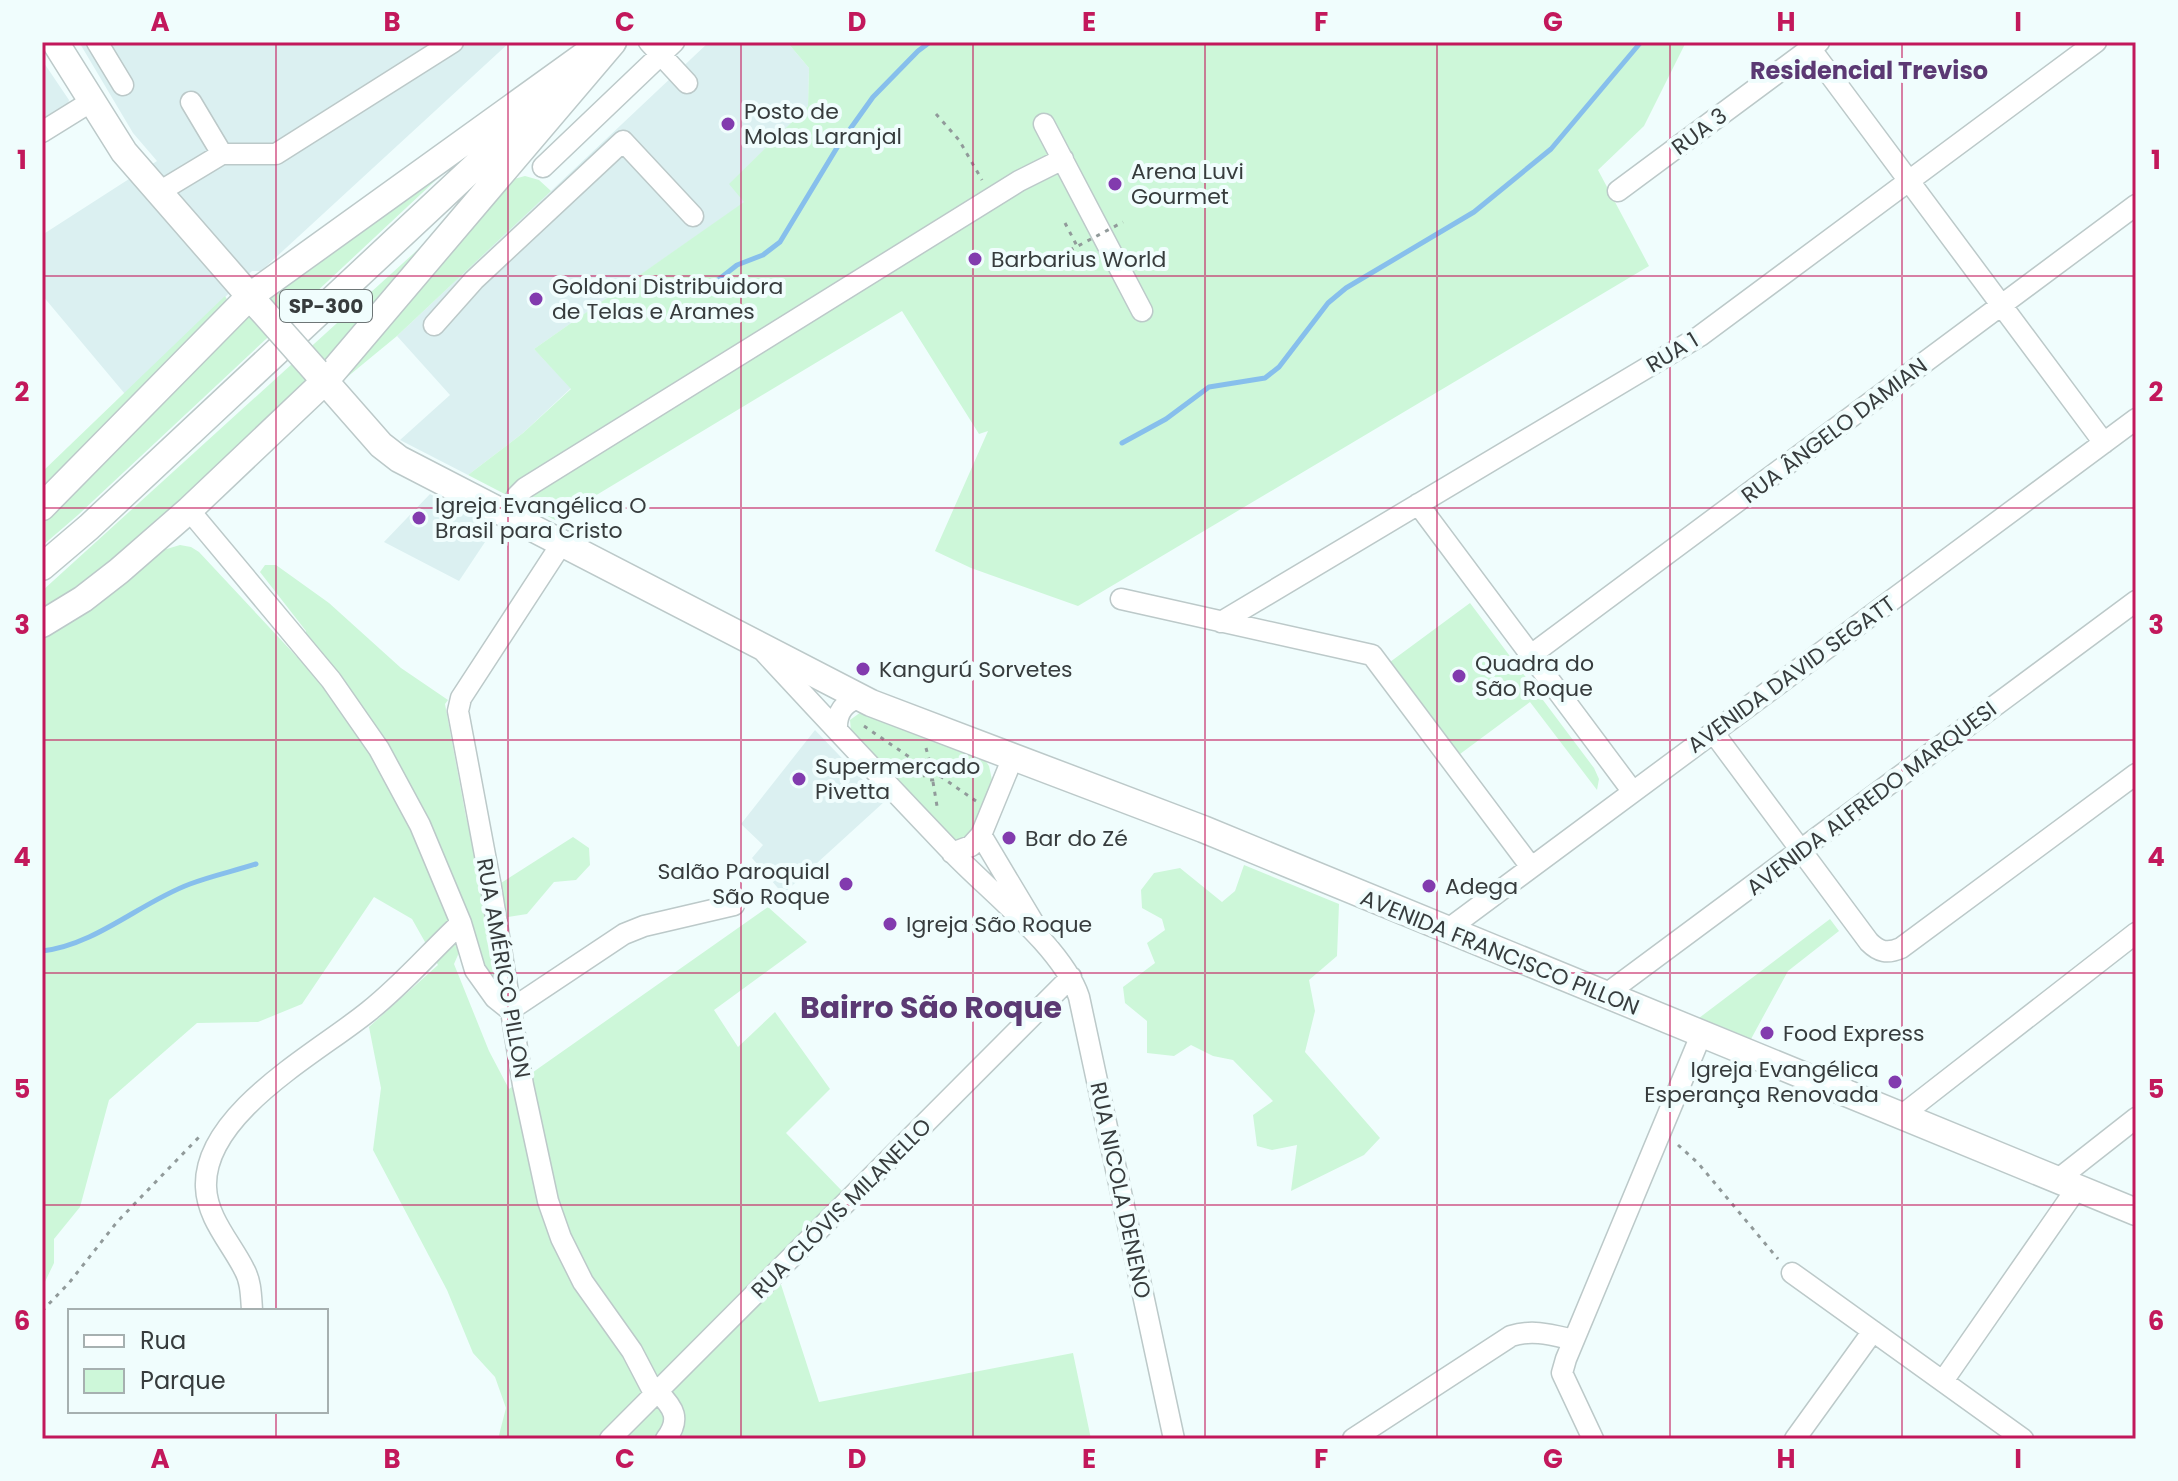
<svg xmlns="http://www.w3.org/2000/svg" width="2178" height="1481" font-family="Poppins,sans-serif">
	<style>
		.built { fill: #dbf0f1 }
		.green { fill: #cdf7d9 }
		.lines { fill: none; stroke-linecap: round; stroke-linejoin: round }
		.stream { stroke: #87bfec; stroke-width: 5 }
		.minor-casing { stroke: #bcc9c9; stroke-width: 23 }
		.major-casing { stroke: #bcc9c9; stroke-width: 29 }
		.path { stroke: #919a9a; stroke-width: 3; stroke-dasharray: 4 6; stroke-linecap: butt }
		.minor { stroke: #fff; stroke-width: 20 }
		.major { stroke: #fff; stroke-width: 26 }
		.major-bridge-casing { stroke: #bcc9c9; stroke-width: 29; stroke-linecap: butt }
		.path-bridge { stroke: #919a9a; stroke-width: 3; stroke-dasharray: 4 6; stroke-linecap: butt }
		.major-bridge { stroke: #fff; stroke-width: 26 }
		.grid { fill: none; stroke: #c2185b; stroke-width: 2; stroke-opacity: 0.55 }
		.poi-dot { fill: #823bae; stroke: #f0fdfd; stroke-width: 3 }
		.labels { text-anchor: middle; stroke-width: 8; stroke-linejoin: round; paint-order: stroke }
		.shield { fill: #f0fdfd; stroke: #6e7677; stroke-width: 2 }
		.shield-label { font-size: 20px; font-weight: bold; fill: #373c3d }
		.poi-label { font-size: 22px; fill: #373c3d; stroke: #f0fdfd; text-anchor: start }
		.street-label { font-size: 22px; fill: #373c3d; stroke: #f0fdfd }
		.neighbourhood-label { font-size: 24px; font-weight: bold; fill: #5b3973; stroke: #f0fdfd }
		.district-label { font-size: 30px; font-weight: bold; fill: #5b3973; stroke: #f0fdfd }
		.neatline { fill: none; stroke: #c2185b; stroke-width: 3 }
		.grid-label { font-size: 26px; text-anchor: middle; font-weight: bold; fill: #c2185b }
	</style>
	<rect width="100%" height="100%" fill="#f0fdfd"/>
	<!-- built -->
	<path class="built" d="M79 42H510L261 271H252L125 394 42 295V235L157 161 133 133Z
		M709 42H787L809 68 808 106 730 184 745 202 534 349 571 388 523 433 468 475 400 440 450 395 397 336Z
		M42 60 69 100 67 108 42 123Z
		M430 494 495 527 459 581 384 542Z
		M815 730 884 802 783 894 752 858 763 845 741 824Z"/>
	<!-- green -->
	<path class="green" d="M787 42H1686L1644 126 1598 170 1649 266 1078 606 971 568 935 551 988 431 979 434 902 311 555 520 468 475 523 433 571 389 534 349 744 202 729 184 808 106 809 68Z
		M468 150 78 515 42 546V514L267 297Z
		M525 176 539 180 551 191 397 336 346 378 343 375 514 179Z
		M457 214 309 382 150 533 42 614V591Z
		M225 296 231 306 42 499V472Z
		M180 545 191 547 199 552 297 657 306 631 260 572 265 565H276L329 603 401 668 448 700 445 704 466 817 485 890 501 883 573 837 589 848 590 865 576 880 554 882 527 914 489 920 499 988 496 989 482 958 472 923 454 964 489 1051 509 1089 768 907 807 942 714 1010 738 1047 775 1012 830 1089 786 1133 843 1192 774 1263 819 1402 1073 1353 1091 1439H498L506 1408 495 1377 473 1353 447 1290 373 1150 381 1088 369 1027 438 965 412 919 374 897 302 1004 258 1022 197 1023 109 1100 80 1207 54 1239V1263L42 1288V633L160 551Z
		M1470 603 1594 768 1599 779 1597 790 1530 702 1460 754 1390 662Z
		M861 712 983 757 989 766 992 780 969 837 958 840 952 838 851 731 850 720Z
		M1244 865 1339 904 1337 956 1309 980 1315 1011 1305 1052 1380 1138 1364 1155 1291 1191 1297 1145 1272 1150 1257 1146 1253 1115 1273 1101 1233 1060 1213 1056 1191 1045 1174 1056 1147 1053V1021L1125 1003 1123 987 1155 963 1147 943 1165 930 1162 919 1142 908 1141 890 1154 873 1180 868 1222 902 1235 891Z
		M1830 919 1839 931 1788 971 1751 1039 1699 1018Z"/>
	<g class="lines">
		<!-- stream -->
		<path class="stream" d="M676 293 690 287 718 280 737 265 763 255 780 242 838 146 873 97 918 51 930 42
			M1122 443 1166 419 1209 387 1265 378 1279 367 1328 303 1346 288 1474 212 1551 149 1641 42
			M42 951C96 945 141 902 190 884 211 876 234 871 256 864"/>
		<!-- minor casing -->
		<g class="minor-casing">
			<path id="minor" d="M97 42 123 85
				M649 42 687 83
				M1810 48 2104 443
				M1044 124 1142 311
				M42 132 92 101
				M222 154H276L453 42
				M543 167 674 42
				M1618 191 1819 42
				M159 192 222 154 191 102
				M434 325 474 280 623 141 693 216
				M1418 504 1633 792
				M189 510 331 680 379 749 420 825 461 923 475 970 495 998 510 1010
				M507 515 517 496 525 488 1019 181 1063 159
				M562 543 461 698 458 711 491 887 523 1085 548 1201 561 1238 583 1282 632 1351 655 1395
				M1121 599 1372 655 1531 867
				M1221 622 1700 336 2096 42
				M765 653C827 720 889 786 952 852 989 891 1063 948 1079 997L1174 1439
				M1531 655 2136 205
				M837 730C836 713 844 701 861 698
				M1713 732 1869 942C1879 952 1887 954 1901 948L2136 774
				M981 835 1033 922
				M952 853 971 846 981 835 1013 757
				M1447 930 2136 419
				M1605 995 2136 601
				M510 1010 624 934 644 926 734 905
				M1901 1116 2136 933
				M2057 1180 2136 1118
				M1792 1273 2023 1439
				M252 1310C251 1296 251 1281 244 1269 231 1243 207 1218 206 1187 203 1113 319 1052 369 1011 403 984 430 952 461 923
				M1943 1381 2077 1188
				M658 1392C674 1408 681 1419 666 1439
				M610 1439 1071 977
				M1353 1439 1511 1336C1533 1329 1552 1335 1574 1340
				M1593 1439 1562 1373 1566 1359 1701 1035
				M1795 1439 1873 1331"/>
		</g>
		<!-- major casing -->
		<g class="major-casing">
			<path id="major" d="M55 42 124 152 260 308
				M316 371 381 445 399 459 871 703 1203 829 2136 1212
				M42 507 250 296 593 49
				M42 567 89 527 547 99
				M42 624 83 599 119 571 189 510 325 381 613 42"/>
		</g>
		<!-- path -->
		<path class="path" d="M936 114 959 140 982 180
			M1065 223 1077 246
			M864 726 924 767
			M926 748 930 763
			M923 771a9 9 0 1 1 18 0a9 9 0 1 1-18 0Z
			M941 768 973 765
			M902 771 922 774
			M940 776 976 801
			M933 782 937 806
			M1678 1145 1698 1163 1778 1259
			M42 1311 69 1283 117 1222 201 1135"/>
		<!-- minor -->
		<use href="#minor" class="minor"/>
		<!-- major -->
		<use href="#major" class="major"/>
		<!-- major-bridge casing -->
		<g class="major-bridge-casing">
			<path id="major-bridge" d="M260 308 316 371"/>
		</g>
		<!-- path-bridge -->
		<path class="path-bridge" d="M1061 255 1123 222"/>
		<!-- major-bridge -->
		<use href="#major-bridge" class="major-bridge"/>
	</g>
	<!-- grid -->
	<path class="grid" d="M276 42V1311M508 42V1439M741 42V1439M973 42V1439M1205 42V1439M1437 42V1439M1670 42V1439M1902 42V1439M42 276H2136M42 508H2136M42 740H2136M42 973H2136M42 1205H2136M276 1411V1439"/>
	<!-- markers -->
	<g class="poi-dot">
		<circle cx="728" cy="124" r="8"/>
		<circle cx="1115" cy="184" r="8"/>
		<circle cx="975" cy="259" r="8"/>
		<circle cx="536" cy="299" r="8"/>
		<circle cx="419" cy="518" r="8"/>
		<circle cx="863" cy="669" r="8"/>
		<circle cx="1459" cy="676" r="8"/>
		<circle cx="799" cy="779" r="8"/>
		<circle cx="1009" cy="838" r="8"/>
		<circle cx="846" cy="884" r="8"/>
		<circle cx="1429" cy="886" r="8"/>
		<circle cx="890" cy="924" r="8"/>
		<circle cx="1767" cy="1033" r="8"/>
		<circle cx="1895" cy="1082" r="8"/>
	</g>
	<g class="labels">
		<!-- shield labels -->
		<rect class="shield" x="280" y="290" width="92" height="32" rx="6"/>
		<g class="shield-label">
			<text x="326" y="313">SP-300</text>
		</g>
		<!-- poi labels -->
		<g class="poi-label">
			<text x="744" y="119">Posto de<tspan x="744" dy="25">Molas Laranjal</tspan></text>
			<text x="1131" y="179">Arena Luvi<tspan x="1131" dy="25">Gourmet</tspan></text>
			<text x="991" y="267">Barbarius World</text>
			<text x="552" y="294">Goldoni Distribuidora<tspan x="552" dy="25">de Telas e Arames</tspan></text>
			<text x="435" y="513">Igreja Evangélica O<tspan x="435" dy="25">Brasil para Cristo</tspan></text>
			<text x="1475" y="671">Quadra do<tspan x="1475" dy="25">São Roque</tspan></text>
			<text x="879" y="677">Kangurú Sorvetes</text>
			<text x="815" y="774">Supermercado<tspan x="815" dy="25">Pivetta</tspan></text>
			<text x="1025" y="846">Bar do Zé</text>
			<text x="830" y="879" text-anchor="end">Salão Paroquial<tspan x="830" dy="25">São Roque</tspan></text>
			<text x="1445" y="894">Adega</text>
			<text x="906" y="932">Igreja São Roque</text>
			<text x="1783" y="1041">Food Express</text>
			<text x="1879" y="1077" text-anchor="end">Igreja Evangélica<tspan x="1879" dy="25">Esperança Renovada</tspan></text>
		</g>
		<!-- street labels -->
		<g class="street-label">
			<text transform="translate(1699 131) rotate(-37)" y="8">RUA 3</text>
			<text transform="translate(1672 352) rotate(-31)" y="8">RUA 1</text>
			<text transform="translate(1834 430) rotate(-37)" y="8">RUA ÂNGELO DAMIAN</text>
			<text transform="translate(1791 674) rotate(-36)" y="8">AVENIDA DAVID SEGATT</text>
			<text transform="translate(1871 798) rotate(-37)" y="8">AVENIDA ALFREDO MARQUESI</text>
			<text transform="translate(1500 952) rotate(22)" y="8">AVENIDA FRANCISCO PILLON</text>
			<text transform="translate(504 968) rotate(80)" y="8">RUA AMÉRICO PILLON</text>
			<text transform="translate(1121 1190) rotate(78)" y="8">RUA NICOLA DENENO</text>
			<text transform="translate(841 1208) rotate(-45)" y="8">RUA CLÓVIS MILANELLO</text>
		</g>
		<!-- neighbourhood labels -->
		<g class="neighbourhood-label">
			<text x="1869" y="79">Residencial Treviso</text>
		</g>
		<!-- district labels -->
		<g class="district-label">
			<text x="931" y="1018">Bairro São Roque</text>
		</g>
	</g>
	<!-- border -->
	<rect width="2178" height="1481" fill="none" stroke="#f0fdfd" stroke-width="88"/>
	<!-- legend -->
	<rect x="68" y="1309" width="260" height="104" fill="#f0fdfd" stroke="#a6b0b0" stroke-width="2"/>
	<rect x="84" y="1335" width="40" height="12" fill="#ffffff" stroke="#a6b0b0" stroke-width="2"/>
	<text x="140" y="1349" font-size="24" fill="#373c3d">Rua</text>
	<rect x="84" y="1369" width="40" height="24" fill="#cdf7d9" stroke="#a6b0b0" stroke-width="2"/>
	<text x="140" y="1389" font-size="24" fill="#373c3d">Parque</text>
	<rect x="44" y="44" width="2090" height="1393" class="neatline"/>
	<g class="grid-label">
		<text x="160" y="31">A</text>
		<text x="392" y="31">B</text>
		<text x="625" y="31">C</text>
		<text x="857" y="31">D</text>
		<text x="1089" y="31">E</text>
		<text x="1321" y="31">F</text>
		<text x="1553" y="31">G</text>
		<text x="1786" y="31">H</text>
		<text x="2018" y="31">I</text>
		<text x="22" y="169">1</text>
		<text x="2156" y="169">1</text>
		<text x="22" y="401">2</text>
		<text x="2156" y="401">2</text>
		<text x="22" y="634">3</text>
		<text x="2156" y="634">3</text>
		<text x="22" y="866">4</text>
		<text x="2156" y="866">4</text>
		<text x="22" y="1098">5</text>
		<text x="2156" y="1098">5</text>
		<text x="22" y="1330">6</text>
		<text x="2156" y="1330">6</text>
		<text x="160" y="1468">A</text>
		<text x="392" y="1468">B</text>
		<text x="625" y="1468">C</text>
		<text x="857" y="1468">D</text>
		<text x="1089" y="1468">E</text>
		<text x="1321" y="1468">F</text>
		<text x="1553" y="1468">G</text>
		<text x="1786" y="1468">H</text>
		<text x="2018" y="1468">I</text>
	</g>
</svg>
